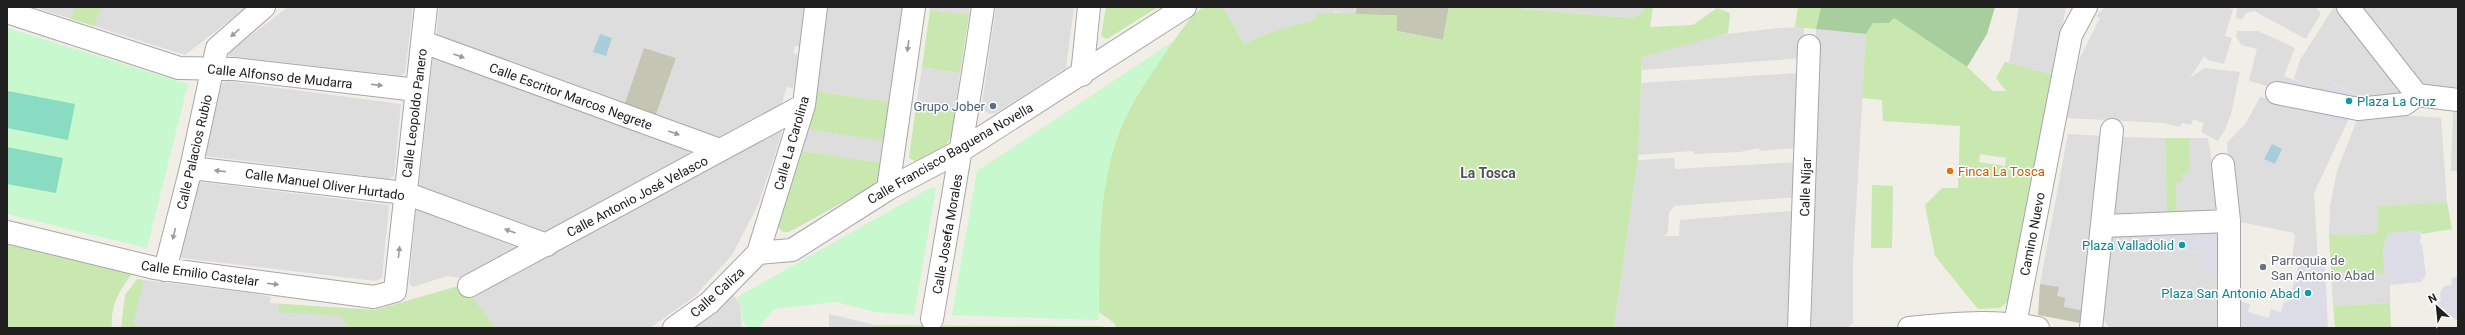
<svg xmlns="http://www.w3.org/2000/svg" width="2465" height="335" font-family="Roboto,sans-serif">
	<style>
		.residential { fill: #dedddd }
		.construction { fill: #c4c5b3 }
		.grass { fill: #c8e8b0; fill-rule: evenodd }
		.forest { fill: #a9ce9e }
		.park { fill: #c7f8ce }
		.pitch { fill: #89dcc1 }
		.plaza { fill: #dcdce6 }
		.water { fill: #aacddc }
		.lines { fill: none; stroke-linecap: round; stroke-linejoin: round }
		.minor-casing { stroke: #a7a7a7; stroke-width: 24 }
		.minor { stroke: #fff; stroke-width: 22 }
		.oneway { fill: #9b9b9b }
		.culture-dot { fill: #0f9aa8; stroke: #fff; stroke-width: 1.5 }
		.service-dot { fill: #5c6f8a; stroke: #fff; stroke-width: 1.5 }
		.food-dot { fill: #e8710a; stroke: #fff; stroke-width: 1.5 }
		.worship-dot { fill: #6b7280; stroke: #fff; stroke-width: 1.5 }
		.labels { text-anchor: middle; stroke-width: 3; stroke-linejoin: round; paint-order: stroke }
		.street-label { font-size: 13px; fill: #202020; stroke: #fff }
		.culture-label { font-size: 13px; fill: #0d838f; stroke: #fff; text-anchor: end }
		.service-label { font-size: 13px; fill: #4e5e75; stroke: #fff; text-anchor: end }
		.food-label { font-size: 13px; fill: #c56008; stroke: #fff; text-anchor: start }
		.worship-label { font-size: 13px; fill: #5b616d; stroke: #fff; text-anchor: start }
		.neighbourhood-label { font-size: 14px; font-weight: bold; fill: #535353; stroke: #fff }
	</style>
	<rect width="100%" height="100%" fill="#f0eee7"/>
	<!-- residential -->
	<path class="residential" d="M34 7H247L185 55Z
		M288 7H413L405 73 401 76 229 56V52Z
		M439 7H800L804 8 800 47 795 46 793 53 800 55 793 88 787 87 781 106 718 139 655 117 676 58 650 50 624 106 436 40Z
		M825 7H904L891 102 814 91Z
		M930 7H970L969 15 930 10Z
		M996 7H1074L1066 68 996 113 992 114 986 112 982 104Z
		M1223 7H1357L1355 15 1335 12 1315 20 1271 32 1244 44Z
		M1521 7H1646L1641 13 1632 18 1522 9Z
		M2019 7H2066L2053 75 2009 63Z
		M2105 7H2225L2233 9 2225 36 2232 38 2224 64 2208 60 2204 56 2190 78 2204 68 2240 72 2231 114 2225 130 2218 141 2201 132 2204 123 2193 119 2191 125 2182 123 2180 127 2163 123 2067 118 2079 60 2100 18 2096 16Z
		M2237 7H2315L2321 13 2306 39 2254 11 2246 13 2242 20 2236 18Z
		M2334 7 2356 31 2403 94 2364 99 2331 82 2326 92 2294 79 2300 60Z
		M2359 7H2458V91L2419 87Z
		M1804 27V58L1642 70V57L1719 35 1778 28Z
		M1816 29 1866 34 1853 264V323L1847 328H1807Z
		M2237 31H2258L2295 48 2279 89 2249 81 2257 49 2241 45 2236 36Z
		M433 56 693 147 683 161 547 235 419 186Z
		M922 67 960 73 955 112 916 106Z
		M1796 73V148L1760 151 1759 148 1740 152 1694 154 1693 151 1638 155 1641 83Z
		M226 81 401 104 394 176 389 179 206 156 204 154 213 118 222 84Z
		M2260 97 2313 108 2323 116 2345 127 2314 193 2318 262 2292 259 2295 237 2294 233 2236 221 2229 173 2227 143 2246 123Z
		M2453 110 2458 111V171H2451Z
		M2404 115 2441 118 2447 202 2378 206V234L2329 235 2330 206 2337 171 2358 117Z
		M778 126 782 133 758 205 732 255 694 297 650 328H147L132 324 144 280 250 293 271 297 270 303 375 310 462 285Z
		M806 129 885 141 882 163 801 151Z
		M2068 134 2103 136 2086 311 2063 307 2057 297 2058 287 2040 284Z
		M2119 137 2165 138 2167 216 2112 220Z
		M2189 138H2208L2220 213 2177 216 2176 182H2181V175L2190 173Z
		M1674 158 1675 169 1799 162 1798 197 1674 206 1669 213 1668 232 1664 236H1679L1680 220 1790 211 1797 218 1792 328H1614L1638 160Z
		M200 182 389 205 382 278 376 281 182 258 179 256 197 183Z
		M420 208 471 228 518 248 469 279 447 276 413 287 409 284 416 211Z
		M2111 233 2128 234 2127 246 2203 252 2202 272 2221 274V328L2109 327 2103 319Z
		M2331 272 2390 274V303L2333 306Z
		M731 292 740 304 742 328H691Z
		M829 314 875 325V328H829Z"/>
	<!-- construction -->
	<path class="construction" d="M1357 7H1449L1443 40 1397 31V15H1355Z
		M644 48 676 58 655 117 624 106Z
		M2040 284 2059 287 2057 296 2065 298 2064 307 2086 311 2085 324 2038 315Z"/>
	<!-- grass -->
	<path class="grass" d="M75 7H101L94 26 71 19Z
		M1106 7H1158L1107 39 1101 36Z
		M1203 7H1223L1244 44 1271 32 1314 20 1316 14C1343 11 1370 16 1397 15V31L1443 40 1449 7H1521L1522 9 1632 18 1641 13 1646 7H1653L1650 27 1693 25 1717 8 1730 13 1728 33 1642 57 1638 160 1614 328H1117C1112 318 1101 316 1094 307L1072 109 1173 42 1191 17Z
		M1798 7H1821L1816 29 1795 27Z
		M930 10 969 15 960 73 922 67Z
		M1894 18 1967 67 1993 91H2006L1996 78 2005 62 2053 75 2010 300 2000 308 1978 309 1935 256 1925 205 1942 188H1958L1960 126 1883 121 1882 100 1862 98 1866 34 1873 23H1889ZM1980 154 2006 158 2005 166 1979 162Z
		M814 91 891 102 885 141 806 129Z
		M916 106 955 112 951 137 946 145 915 161 909 158Z
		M2165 138H2189L2190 173 2181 175 2182 182 2176 183 2177 216H2167Z
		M801 151 882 163 880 178 869 188 789 232H783L777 226Z
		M1872 185 1893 186 1892 248H1871Z
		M2447 202 2452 229 2422 234 2421 231 2388 233 2383 251 2385 274 2331 272 2329 235 2378 234V206Z
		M7 243 132 274C119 290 110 307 112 328H7Z
		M137 279 144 280 133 324 147 328H121L125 295Z
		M462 285 496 328H349L341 316 279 312V304L376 310Z
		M2390 303 2391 328H2335L2333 306Z
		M875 325 1102 326 1106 328H875Z"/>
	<!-- forest -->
	<path class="forest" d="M1821 7H1995L1987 34 1967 67 1894 18 1889 23H1873L1866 34 1816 29Z"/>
	<!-- park -->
	<path class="park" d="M7 28 188 84 147 248 7 214Z
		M1173 42C1154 71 1132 99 1120 131 1097 190 1100 258 1099 320L952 315 977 171Z
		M932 187 936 188 914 315 876 312 835 302 774 309 758 328H747C738 315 744 308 737 297Z"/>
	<!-- pitch -->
	<path class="pitch" d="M8 91 75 104 68 140 7 128Z
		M7 147 63 158 56 193 7 184Z"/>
	<!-- plaza -->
	<path class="plaza" d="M2284 76 2326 92 2330 82 2364 99H2376L2403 93 2407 115 2351 113 2345 127 2323 116 2313 108 2275 97Z
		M2210 214 2235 249 2241 251 2234 277 2201 272 2202 252 2127 246 2128 234Z
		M2421 231 2420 244H2422L2426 275 2421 282 2390 285V274H2385L2383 251 2388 233Z
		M2292 259 2325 264 2328 328H2234L2238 301 2250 304 2248 312 2269 318 2271 309 2281 312 2284 302 2289 301 2298 268 2296 264 2291 263Z
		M2458 277V320L2436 316 2434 302 2441 301 2440 293 2444 286 2452 285 2451 278Z"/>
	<!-- water -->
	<path class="water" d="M600 34 612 38 606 56 593 52Z
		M2272 144 2282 149 2275 164 2264 159Z"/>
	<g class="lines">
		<!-- minor casing -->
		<g class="minor-casing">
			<path id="minor" d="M2348 7 2417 95
				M7 12 179 68 234 69 417 90
				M423 42 720 150
				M1082 75 1089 7
				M2277 93 2358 109 2405 104 2417 95
				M2417 95 2458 100
				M2223 165 2229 221
				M191 168 405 193 547 245
				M888 189 914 7
				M2103 226 2229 221V328
				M7 232 155 268 374 297 395 291 426 7
				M758 253 792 250 888 189 962 150 1185 7
				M165 270 191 168 217 48 264 7
				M469 286 804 105
				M932 319C950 215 968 111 983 7
				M2015 324 2071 35 2086 7
				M674 328 709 303 758 253 804 105 816 7
				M1799 328 1809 46
				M1909 328C1952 323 1996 320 2038 328
				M2091 328 2112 130"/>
		</g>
		<!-- minor -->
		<use href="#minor" class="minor"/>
	</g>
	<!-- one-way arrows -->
	<defs><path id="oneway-solid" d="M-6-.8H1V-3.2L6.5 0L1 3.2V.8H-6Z"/></defs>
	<g class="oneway">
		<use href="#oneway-solid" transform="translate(235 33) rotate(138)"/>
		<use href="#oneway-solid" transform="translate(908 46) rotate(98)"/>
		<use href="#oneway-solid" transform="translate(459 56) rotate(20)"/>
		<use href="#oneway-solid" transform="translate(377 85) rotate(7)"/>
		<use href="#oneway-solid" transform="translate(674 133) rotate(20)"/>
		<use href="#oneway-solid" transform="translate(220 171) rotate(-173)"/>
		<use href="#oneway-solid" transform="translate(510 231) rotate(-160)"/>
		<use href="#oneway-solid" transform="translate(174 234) rotate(104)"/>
		<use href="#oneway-solid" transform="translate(399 252) rotate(-84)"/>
		<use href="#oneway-solid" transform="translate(273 284) rotate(7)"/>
	</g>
	<!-- markers -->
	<g class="culture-dot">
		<circle cx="2349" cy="101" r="4"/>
		<circle cx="2182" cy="245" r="4"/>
		<circle cx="2308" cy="293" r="4"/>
	</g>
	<circle class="service-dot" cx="993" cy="106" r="4"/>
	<circle class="food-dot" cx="1950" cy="171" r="4"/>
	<circle class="worship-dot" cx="2263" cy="267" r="4"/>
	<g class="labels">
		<!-- street labels -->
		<g class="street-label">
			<text transform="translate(280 76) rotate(6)" y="5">Calle Alfonso de Mudarra</text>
			<text transform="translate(571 96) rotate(20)" y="5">Calle Escritor Marcos Negrete</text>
			<text transform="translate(414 113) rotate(-83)" y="5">Calle Leopoldo Panero</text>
			<text transform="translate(791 143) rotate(-74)" y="5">Calle La Carolina</text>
			<text transform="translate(194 152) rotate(-77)" y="5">Calle Palacios Rubio</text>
			<text transform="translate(950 153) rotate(-30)" y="5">Calle Francisco Baguena Novella</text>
			<text transform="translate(325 184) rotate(8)" y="5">Calle Manuel Oliver Hurtado</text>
			<text transform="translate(1805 187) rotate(-88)" y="5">Calle Níjar</text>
			<text transform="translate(637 196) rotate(-28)" y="5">Calle Antonio José Velasco</text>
			<text transform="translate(947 234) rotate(-80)" y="5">Calle Josefa Morales</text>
			<text transform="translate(2032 234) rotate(-79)" y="5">Camino Nuevo</text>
			<text transform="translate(200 273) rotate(8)" y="5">Calle Emilio Castelar</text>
			<text transform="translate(717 292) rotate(-42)" y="5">Calle Caliza</text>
		</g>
		<!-- culture labels -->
		<g class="culture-label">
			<text x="2357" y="106" text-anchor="start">Plaza La Cruz</text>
			<text x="2174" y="250">Plaza Valladolid</text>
			<text x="2300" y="298">Plaza San Antonio Abad</text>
		</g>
		<!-- service labels -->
		<g class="service-label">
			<text x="985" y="111">Grupo Jober</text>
		</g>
		<!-- food labels -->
		<g class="food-label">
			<text x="1958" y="176">Finca La Tosca</text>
		</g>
		<!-- worship labels -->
		<g class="worship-label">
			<text x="2271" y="265">Parroquia de<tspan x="2271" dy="15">San Antonio Abad</tspan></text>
		</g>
		<!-- neighbourhood labels -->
		<g class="neighbourhood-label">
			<text x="1488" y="178">La Tosca</text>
		</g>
	</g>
	<!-- border -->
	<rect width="2465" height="335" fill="none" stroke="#202020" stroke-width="16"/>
	<!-- north arrow -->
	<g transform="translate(2437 307) rotate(333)" stroke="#ffffff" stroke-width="3" paint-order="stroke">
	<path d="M0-3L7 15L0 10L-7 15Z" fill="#202020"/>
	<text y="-6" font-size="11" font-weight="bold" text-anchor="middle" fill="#202020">N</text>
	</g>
</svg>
